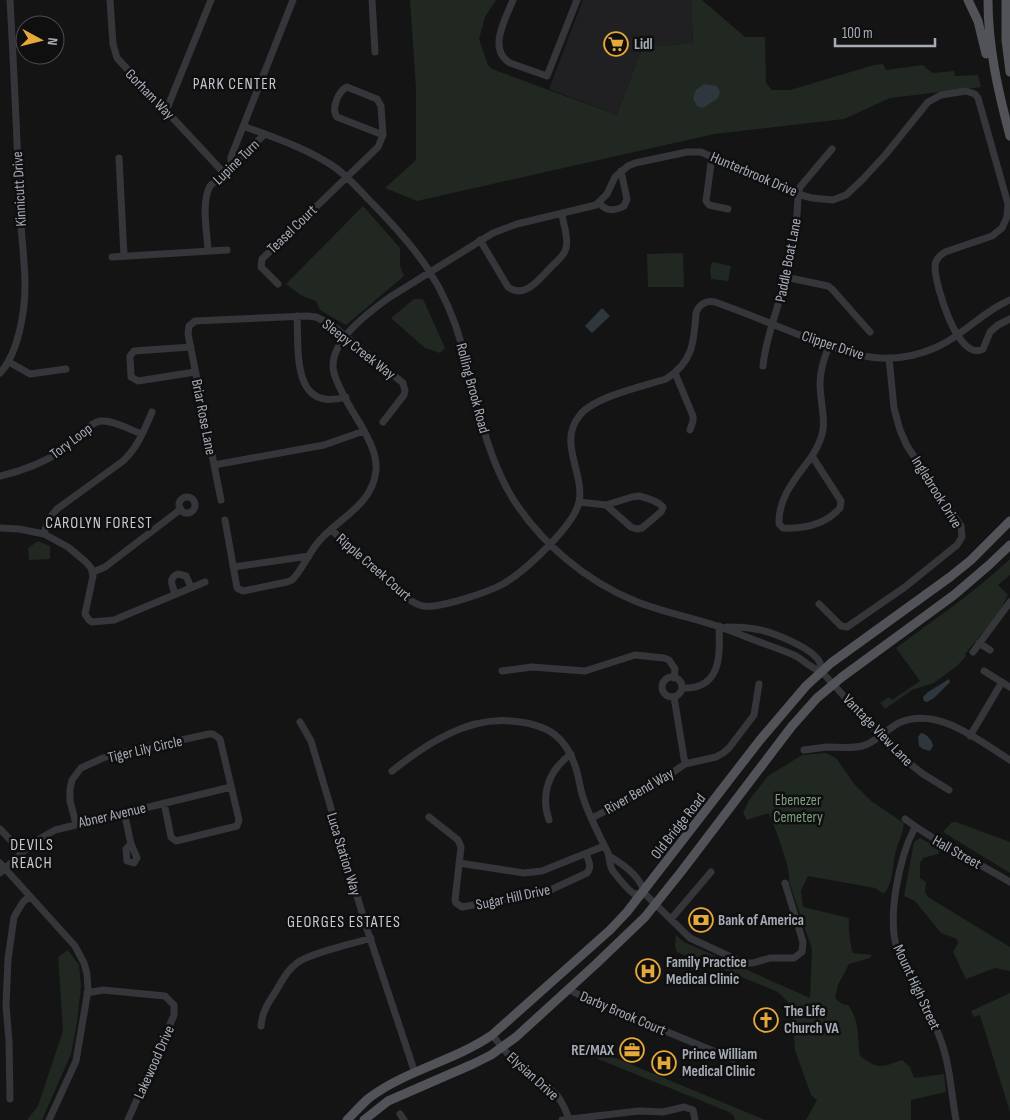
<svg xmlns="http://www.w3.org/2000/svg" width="1010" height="1120" font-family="'Sofia Sans Condensed',sans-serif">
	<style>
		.built { fill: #202022 }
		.green { fill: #202821 }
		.water { fill: #2e373d }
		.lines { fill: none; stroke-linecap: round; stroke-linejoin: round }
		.minor { stroke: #35363a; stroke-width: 7 }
		.major { stroke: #515359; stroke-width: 9 }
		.labels { text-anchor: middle; stroke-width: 5; stroke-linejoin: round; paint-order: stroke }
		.poi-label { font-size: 15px; font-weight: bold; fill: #a6abb5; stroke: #0f0f10; text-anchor: start }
		.street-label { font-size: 15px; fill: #a6abb5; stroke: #0f0f10 }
		.park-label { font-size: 15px; fill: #7e9f7f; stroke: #0f0f10 }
		.neighbourhood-label { font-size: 16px; letter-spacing: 1px; fill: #c7cad1; stroke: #0f0f10 }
	</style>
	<rect width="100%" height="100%" fill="#141415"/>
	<!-- built -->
	<path class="built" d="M583 0H691L693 43 661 46 645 40 617 115 549 89Z"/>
	<!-- green -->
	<path class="green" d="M410 0H496L485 17 479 39 488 65 492 69 617 115 645 40 661 46 693 43 691 0H702L745 37H765L766 83 772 90H790L874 65 883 64 886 70 923 65 932 73 954 71 955 76 978 75 981 87 890 98 844 119 714 134 417 201 385 188 416 160V88Z
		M363 206 400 248V266L404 276 346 325 320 310 316 301 302 296 286 284Z
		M683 253 684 287H648L647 254Z
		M712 262 731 266 728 281 711 279 710 269Z
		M414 299H423L445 348 440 353 425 348 391 318Z
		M38 541 50 546V559L29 560 28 548Z
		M1010 559V575L998 585 1008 595 998 614 965 654 966 656 958 665 934 683 912 690 885 709 880 703 889 697 892 700 920 681 896 648C935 619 975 592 1010 559Z
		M826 753 836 758 855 785 871 801 904 823C903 835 897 844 895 855 892 868 893 883 884 894L875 888 808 876 801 891 803 907 849 918C848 925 850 945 853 953L872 955 870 958 849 964 838 985 835 998 842 1004 848 1005C860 1020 857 1038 860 1056 879 1070 882 1067 902 1060L910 1067 914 1078 944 1074 946 1092 911 1100V1120H806L817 1100 811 1095 795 1050 792 1014 788 1002 778 992 722 969 715 960 707 957 697 961 677 952 675 946 676 935 684 942 810 998 812 949 789 882C792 871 774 826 769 813L747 820 743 813 749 800 768 776 802 755Z
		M952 822H956L1010 842V873L943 832Z
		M920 838 941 850 938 854 923 858 920 863V878L926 882 925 892 928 897 1010 947V971L995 968 966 979 953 952 958 943 957 939 941 933 915 901 904 896 914 842Z
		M68 950 79 965 81 986 77 1023 71 1054 42 1120H27L38 1106 63 1031 58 957Z
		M1010 993V1112L980 1015 974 1017 971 1011Z
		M601 1052 765 1120H735L734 1116 729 1112 598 1059 597 1053Z"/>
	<!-- water -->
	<path class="water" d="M704 84 717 86 720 92 718 98 703 108 697 106 693 98 696 90Z
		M602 308 610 316 592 333 585 326Z
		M949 679 950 682 934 698 927 702 924 701 923 697 928 692Z
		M921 733C927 734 932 740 933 746L930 751 923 749 919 746 918 737Z"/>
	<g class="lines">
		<!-- minor -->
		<path class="minor" d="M110 0 113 44 117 58 224 173
			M372 0 375 52
			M513 0C506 18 487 49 510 63L547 76 577 0
			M347 87 377 99 381 106 383 135 337 117C331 109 338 91 347 87Z
			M166 111 211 0
			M243 126C273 137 306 148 333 166 348 176 360 191 373 204 417 249 445 284 462 346 477 398 484 452 513 499 542 544 586 581 635 601 662 612 690 617 717 626 728 629 738 634 749 638 764 644 781 649 796 656 806 662 810 668 821 671
			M712 156 706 201 709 205 728 209
			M119 158 124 256
			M231 166V157L293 0
			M599 202C605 212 615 211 624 206L627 199 621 171
			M480 240 508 287C525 300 541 277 552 266 557 261 565 255 566 248 569 238 563 224 562 214
			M208 250C207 232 201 202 210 186L265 134
			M112 257 227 250
			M785 277 828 286 832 289 870 332
			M278 284 261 267 262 259 378 147 383 135
			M297 316C299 350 291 413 346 397
			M191 347 134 351 130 356 131 377 138 381 195 372
			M9 362 30 374 66 369
			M763 366C766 335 778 310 785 280 789 258 794 236 797 214 798 205 797 196 800 187L832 149
			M0 373C18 354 25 312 25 286 25 261 21 235 20 210 17 140 14 70 10 0
			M675 373 693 416V421L690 430
			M812 456 841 501 840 508C826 524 804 529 783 528L779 524C778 496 797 477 812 456Z
			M812 456C831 426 821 416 820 384 820 370 824 358 829 346
			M214 465 324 445 364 431
			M0 476C22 471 43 463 61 451 73 443 89 422 101 421 114 420 130 430 142 434
			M639 496C647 498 658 501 663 507L661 512 642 528 637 529 631 527 606 505 632 497Z
			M179 505a8 8 0 1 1 16 0a8 8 0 1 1-16 0Z
			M221 500 188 334 189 326 195 321 307 316 316 317 332 325 403 383 405 391 404 395 383 422
			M579 502 606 505
			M225 520 237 588 243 591 287 582 292 580C304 568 309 551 321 539 341 517 373 504 376 470 377 454 369 440 362 427 352 410 339 391 334 373 326 343 369 312 390 297L493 233 517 224 596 205 607 194 615 177 628 166 635 163 687 152H701L790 192 812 198 833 200 846 195 862 180 886 154 928 102 941 95 966 91 975 94 978 98 1008 204 1007 217 1002 228 992 236 945 252C940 255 935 260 935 267 935 285 958 363 983 349L990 332 998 325 1010 319
			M0 528 19 529 44 534 68 547 86 562 91 568 93 576 85 614 89 620 92 622 114 620 205 582
			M331 529C348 546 403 603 423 606 439 609 488 592 503 584 524 572 574 526 579 502 585 473 557 442 580 415 594 397 643 386 666 379 693 362 694 342 696 313 699 304 707 300 715 302 743 312 770 323 797 334 846 352 884 371 937 347 964 335 983 311 1010 300
			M44 534 48 520 57 509 123 461C138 447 144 430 152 412
			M233 567 309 556
			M93 572 105 567 181 509
			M175 593C172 585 168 578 178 574L186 576 191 587
			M819 604 841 626 847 627 905 587 957 545 962 537 961 526 907 446 900 430 894 408 889 358
			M727 627C736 627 746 627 755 629 770 631 814 648 820 663 821 666 821 668 821 671L895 752 923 774 949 790
			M979 643 990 650
			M973 652 1010 602
			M502 671 532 667 585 671 635 655 664 658 669 660 675 669 674 678
			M984 671 1010 687
			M662 687a10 10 0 1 1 20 0a10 10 0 1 1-20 0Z
			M682 688C722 690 720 654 719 626
			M674 697 685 764
			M300 722 311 741 366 926 415 1073
			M970 736 1002 682
			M804 750C812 749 820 748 827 747 839 747 850 749 862 746 876 743 887 728 901 722 940 707 979 741 1010 760
			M392 771C426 744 467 717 511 721 548 724 567 736 577 772 579 779 580 787 582 794 588 815 599 834 608 853 610 859 609 866 613 871 619 879 626 888 634 894L643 893
			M124 812 131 844
			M429 817 458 840 461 847 455 900 456 903 462 907 546 892 587 873C592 867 589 861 586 854
			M592 818 650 788 685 764 716 757 723 753 729 748 754 715 759 684
			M905 819C938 844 975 861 1010 882
			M549 820C540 794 549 770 571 754
			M76 824 70 801V789L72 780 81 768 103 758 121 753 209 734H213L220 739 239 820 237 826 176 841 171 837 164 803
			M915 827C899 858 886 919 898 952 909 982 929 1008 940 1038 950 1064 951 1092 956 1120
			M0 829 16 846
			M131 844 137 858 134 863 127 861 126 849Z
			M609 856C623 864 641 876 644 893L690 938 744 963H753L770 958H794L802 952 803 942 785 883
			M0 863 75 946 84 963 87 974 88 990 76 1061 49 1120
			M459 863 524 873 542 871 604 846
			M0 873 34 842 55 830 231 787
			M671 919 711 872
			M568 989 585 998 733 1059
			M87 993 103 990 165 996 174 1005V1015L128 1120
			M261 1026C262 1012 268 1003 276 991 282 981 287 970 297 963 310 953 353 944 371 938
			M492 1035C503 1048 513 1062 526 1072 550 1092 557 1086 569 1119
			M10 1099 9 1041 6 1005 8 959 14 917 23 902 30 896
			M400 1114 404 1120
			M562 1120 639 1111 663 1112 684 1107 693 1110 695 1120"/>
		<!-- major -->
		<path class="major" d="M968 0 978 21 986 54
			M988 0C988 47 998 91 1010 136
			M1006 0V40L1010 72
			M347 1120C354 1113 361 1105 369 1098 406 1070 454 1061 492 1035L610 930 627 912 760 740 806 686 831 663 950 577 971 560 1010 521
			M364 1120 388 1101 473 1064 491 1055 516 1037 596 964 645 917 681 872 792 726 817 698 842 677 954 595 989 565 1010 545"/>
	</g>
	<!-- icons -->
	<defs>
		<g id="supermarket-ring" transform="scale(1.25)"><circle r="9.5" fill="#0f0f10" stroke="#e7a83a" stroke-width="1.5"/><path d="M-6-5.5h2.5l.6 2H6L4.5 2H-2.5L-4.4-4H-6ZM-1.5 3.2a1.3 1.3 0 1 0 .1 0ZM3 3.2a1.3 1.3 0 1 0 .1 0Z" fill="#e7a83a"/></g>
		<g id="bank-ring" transform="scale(1.25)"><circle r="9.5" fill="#0f0f10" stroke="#e7a83a" stroke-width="1.5"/><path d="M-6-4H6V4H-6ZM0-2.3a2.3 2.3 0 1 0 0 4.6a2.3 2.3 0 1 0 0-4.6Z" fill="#e7a83a"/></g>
		<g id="hospital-ring" transform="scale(1.25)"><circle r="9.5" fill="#0f0f10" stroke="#e7a83a" stroke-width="1.5"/><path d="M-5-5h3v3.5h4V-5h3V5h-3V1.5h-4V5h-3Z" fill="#e7a83a"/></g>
		<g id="church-ring" transform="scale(1.25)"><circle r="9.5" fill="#0f0f10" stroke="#e7a83a" stroke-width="1.5"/><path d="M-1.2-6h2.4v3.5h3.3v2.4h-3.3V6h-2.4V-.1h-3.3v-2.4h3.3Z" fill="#e7a83a"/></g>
		<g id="office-ring" transform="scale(1.25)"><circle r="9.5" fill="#0f0f10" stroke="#e7a83a" stroke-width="1.5"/><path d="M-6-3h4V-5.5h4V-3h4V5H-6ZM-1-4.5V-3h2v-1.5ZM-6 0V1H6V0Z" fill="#e7a83a"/></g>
	</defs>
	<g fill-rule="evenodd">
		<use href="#supermarket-ring" x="616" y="44"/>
		<use href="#bank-ring" x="701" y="920"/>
		<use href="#hospital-ring" x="648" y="971"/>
		<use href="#church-ring" x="766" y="1020"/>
		<use href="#office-ring" x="632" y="1050"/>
		<use href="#hospital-ring" x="664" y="1063"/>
	</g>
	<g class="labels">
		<!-- poi labels -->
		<g class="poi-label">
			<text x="634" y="49">Lidl</text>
			<text x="718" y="925">Bank of America</text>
			<text x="666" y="967">Family Practice<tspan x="666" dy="17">Medical Clinic</tspan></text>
			<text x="784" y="1016">The Life<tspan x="784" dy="17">Church VA</tspan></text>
			<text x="614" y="1055" text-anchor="end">RE/MAX</text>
			<text x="682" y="1059">Prince William<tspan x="682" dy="17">Medical Clinic</tspan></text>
		</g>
		<!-- street labels -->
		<g class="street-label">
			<text transform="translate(150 94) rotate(46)" y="5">Gorham Way</text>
			<text transform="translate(236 162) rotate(-44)" y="5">Lupine Turn</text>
			<text transform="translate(754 174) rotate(23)" y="5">Hunterbrook Drive</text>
			<text transform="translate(19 189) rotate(-93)" y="5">Kinnicutt Drive</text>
			<text transform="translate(292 229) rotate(-44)" y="5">Teasel Court</text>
			<text transform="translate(788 260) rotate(-79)" y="5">Paddle Boat Lane</text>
			<text transform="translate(833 345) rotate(18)" y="5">Clipper Drive</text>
			<text transform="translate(359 349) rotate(38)" y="5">Sleepy Creek Way</text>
			<text transform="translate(473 388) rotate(75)" y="5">Rolling Brook Road</text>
			<text transform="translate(204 417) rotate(79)" y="5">Briar Rose Lane</text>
			<text transform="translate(71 441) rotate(-37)" y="5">Tory Loop</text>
			<text transform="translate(937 492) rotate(58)" y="5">Inglebrook Drive</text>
			<text transform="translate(374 567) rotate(41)" y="5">Ripple Creek Court</text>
			<text transform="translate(878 730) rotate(46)" y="5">Vantage View Lane</text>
			<text transform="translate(145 749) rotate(-13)" y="5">Tiger Lily Circle</text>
			<text transform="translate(639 791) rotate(-30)" y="5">River Bend Way</text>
			<text transform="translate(112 815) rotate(-13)" y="5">Abner Avenue</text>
			<text transform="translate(678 826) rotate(-52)" y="5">Old Bridge Road</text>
			<text transform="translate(957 852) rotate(29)" y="5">Hall Street</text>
			<text transform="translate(344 854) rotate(73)" y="5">Luca Station Way</text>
			<text transform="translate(513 897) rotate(-12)" y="5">Sugar Hill Drive</text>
			<text transform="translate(917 987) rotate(65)" y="5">Mount High Street</text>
			<text transform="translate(623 1013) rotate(23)" y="5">Darby Brook Court</text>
			<text transform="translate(154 1062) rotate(-66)" y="5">Lakewood Drive</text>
			<text transform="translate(533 1076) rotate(42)" y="5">Elysian Drive</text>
		</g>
		<!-- park labels -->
		<g class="park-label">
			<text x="798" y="805">Ebenezer<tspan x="798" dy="17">Cemetery</tspan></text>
		</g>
		<!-- neighbourhood labels -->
		<g class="neighbourhood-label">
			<text x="235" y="89">PARK CENTER</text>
			<text x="99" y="528">CAROLYN FOREST</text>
			<text x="32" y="850">DEVILS<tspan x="32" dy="18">REACH</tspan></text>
			<text x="344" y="927">GEORGES ESTATES</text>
		</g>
	</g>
	<!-- north arrow -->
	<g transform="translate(40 40) rotate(97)"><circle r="24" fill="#0f0f10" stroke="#4b4d52"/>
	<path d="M0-4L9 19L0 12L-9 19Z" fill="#e7a83a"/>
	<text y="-8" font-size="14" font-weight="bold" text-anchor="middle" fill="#a6abb5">N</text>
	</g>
	<!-- scale -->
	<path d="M835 38v8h100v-8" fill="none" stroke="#a6abb5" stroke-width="2.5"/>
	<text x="842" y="38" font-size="15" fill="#a6abb5" stroke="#0f0f10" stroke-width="4" paint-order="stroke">100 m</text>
</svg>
